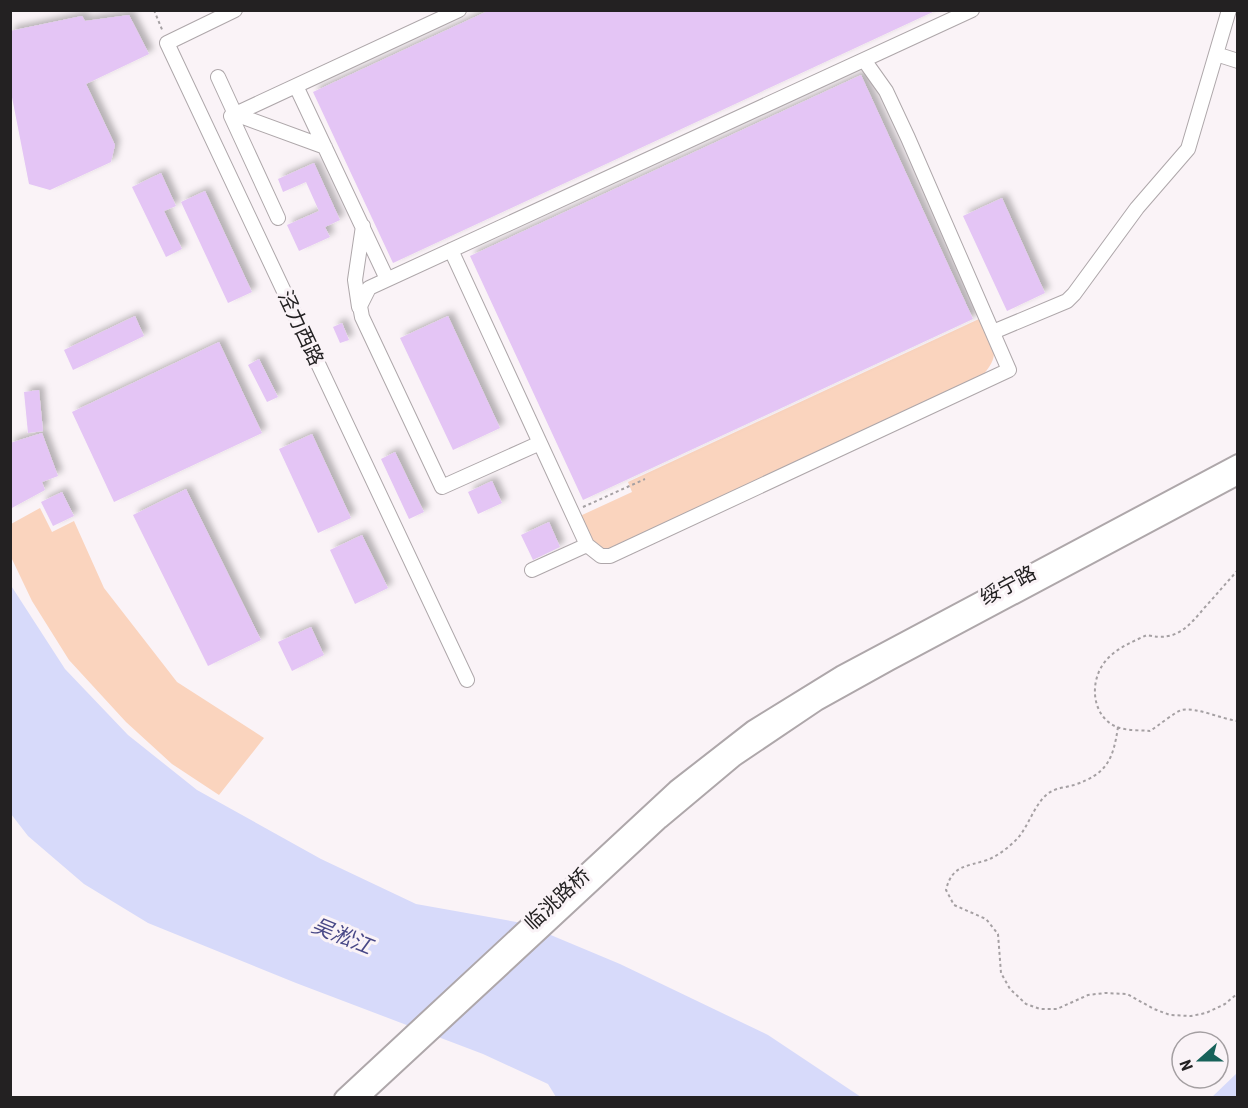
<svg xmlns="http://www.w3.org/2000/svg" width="1248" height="1108" font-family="'Roboto Condensed','Noto Sans SC',sans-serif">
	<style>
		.green { fill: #fad4be }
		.water { fill: #d7dafa }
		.building { fill: #e4c5f5; filter: url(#shadow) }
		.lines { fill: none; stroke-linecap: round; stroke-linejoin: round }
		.minor-casing { stroke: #aea7aa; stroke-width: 16 }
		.major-casing { stroke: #aea7aa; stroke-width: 20 }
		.path { stroke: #a5a0a3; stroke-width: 2; stroke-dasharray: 3 3; stroke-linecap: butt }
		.minor { stroke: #fff; stroke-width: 14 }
		.major { stroke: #fff; stroke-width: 16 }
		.labels { text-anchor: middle; stroke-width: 6; stroke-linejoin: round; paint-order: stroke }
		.street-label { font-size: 20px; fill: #232122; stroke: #faf3f7 }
		.water-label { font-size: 21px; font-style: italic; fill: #484887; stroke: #faf3f7 }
	</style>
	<defs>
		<filter id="shadow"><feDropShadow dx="5" dy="-5" stdDeviation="3" flood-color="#0004"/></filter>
	</defs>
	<rect width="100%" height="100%" fill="#faf3f7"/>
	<!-- green -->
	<path class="green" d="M979 319C991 345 1004 352 982 376L609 550C590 547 588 532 580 516L632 492 628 482Z
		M40 508 52 532 74 521 104 588 177 682 264 738 219 795 172 764 126 722 69 660 32 601 11 557V524Z"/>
	<!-- water -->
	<path class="water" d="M10 584 65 669 128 735 197 790 321 859 416 904 522 923 620 964 768 1035 861 1097H556L548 1084 483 1054 296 983 148 923 84 884 28 836 11 814Z
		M1237 1073V1097H1212Z"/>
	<!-- building -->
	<path class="building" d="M490 10H937L393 263 313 92Z
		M129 15 149 54 86 84 115 145 111 162 50 190 29 184 10 87V31L82 16 85 21Z
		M861 75 973 319 583 500 470 256Z
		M314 163 340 220 325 227 330 237 299 251 287 225 319 211 306 182 283 192 278 179Z
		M161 173 176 206 164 211 182 249 166 257 132 187Z
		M205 191 252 292 228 303 181 202Z
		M1002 198 1045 293 1007 311 963 216Z
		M135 316 144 336 73 370 64 350Z
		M448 316 500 428 453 450 400 338Z
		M342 323 349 340 340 343 333 327Z
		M219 342 262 433 114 502 72 412Z
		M259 359 278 397 267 402 248 365Z
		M39 390 43 431 28 433 24 392Z
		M42 433 58 476 42 482 45 490 10 509V443Z
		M312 434 351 518 318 533 279 449Z
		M395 452 424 512 409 519 381 459Z
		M492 481 502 503 478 514 468 492Z
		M186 489 261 640 208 666 133 515Z
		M62 492 74 516 53 526 41 502Z
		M549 522 560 547 533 560 521 535Z
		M362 535 388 588 355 604 330 550Z
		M311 627 324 655 292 671 278 642Z"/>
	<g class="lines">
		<!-- minor casing -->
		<g class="minor-casing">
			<path id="minor" d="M235 10 167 43 467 680
				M1216 54 1238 61
				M218 77 235 114 325 147
				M296 86 387 279
				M278 218 231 116 459 10
				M451 250 587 545 601 556H610L1009 370 908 138 886 91 864 60
				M359 307 355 280 363 226
				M993 332 1067 301 1074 294 1137 208 1188 149 1229 10
				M540 443 442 487 362 317 360 306 369 288 972 10
				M532 570 587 545"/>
		</g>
		<!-- major casing -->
		<g class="major-casing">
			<path id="major" d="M343 1098 676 789 753 729 842 674 1238 463
				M360 1098 660 820 734 758 817 702 889 662 1238 476"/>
		</g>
		<!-- path -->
		<path class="path" d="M154 10 163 32
			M583 507 645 479
			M1238 570C1227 582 1217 594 1206 606 1188 627 1177 642 1147 635 1132 642 1114 649 1104 663 1089 683 1092 717 1117 727 1127 731 1140 730 1150 731 1158 726 1176 711 1182 710 1197 707 1221 719 1238 721
			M1118 727C1113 760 1107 774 1074 785 1067 787 1058 788 1052 791 1035 800 1030 825 1017 839 1009 847 998 856 987 860 966 867 952 865 946 890L954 905 986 919 998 934 1001 973 1010 989 1026 1004 1040 1009H1057L1088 995 1105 993 1127 994 1154 1009 1170 1015 1191 1016 1206 1013 1225 1004 1238 993"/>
		<!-- minor -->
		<use href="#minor" class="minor"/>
		<!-- major -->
		<use href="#major" class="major"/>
	</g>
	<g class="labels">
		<!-- street labels -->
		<g class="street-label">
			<text transform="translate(301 328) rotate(65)" y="7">泾力西路</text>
			<text transform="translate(1008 585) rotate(-28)" y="7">绥宁路</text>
			<text transform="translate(557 899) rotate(-43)" y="7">临洮路桥</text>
		</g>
		<!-- water labels -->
		<g class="water-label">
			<text transform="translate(342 936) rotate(22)" y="7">吴淞江</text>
		</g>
	</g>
	<!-- border -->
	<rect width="1248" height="1108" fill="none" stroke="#232122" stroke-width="24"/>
	<!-- north arrow -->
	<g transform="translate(1200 1060) rotate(249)"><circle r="28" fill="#faf3f7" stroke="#a49fa2" stroke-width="1.5"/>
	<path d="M0-4.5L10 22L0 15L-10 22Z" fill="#17625a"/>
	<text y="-9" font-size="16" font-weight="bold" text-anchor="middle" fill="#232122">N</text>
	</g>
</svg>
